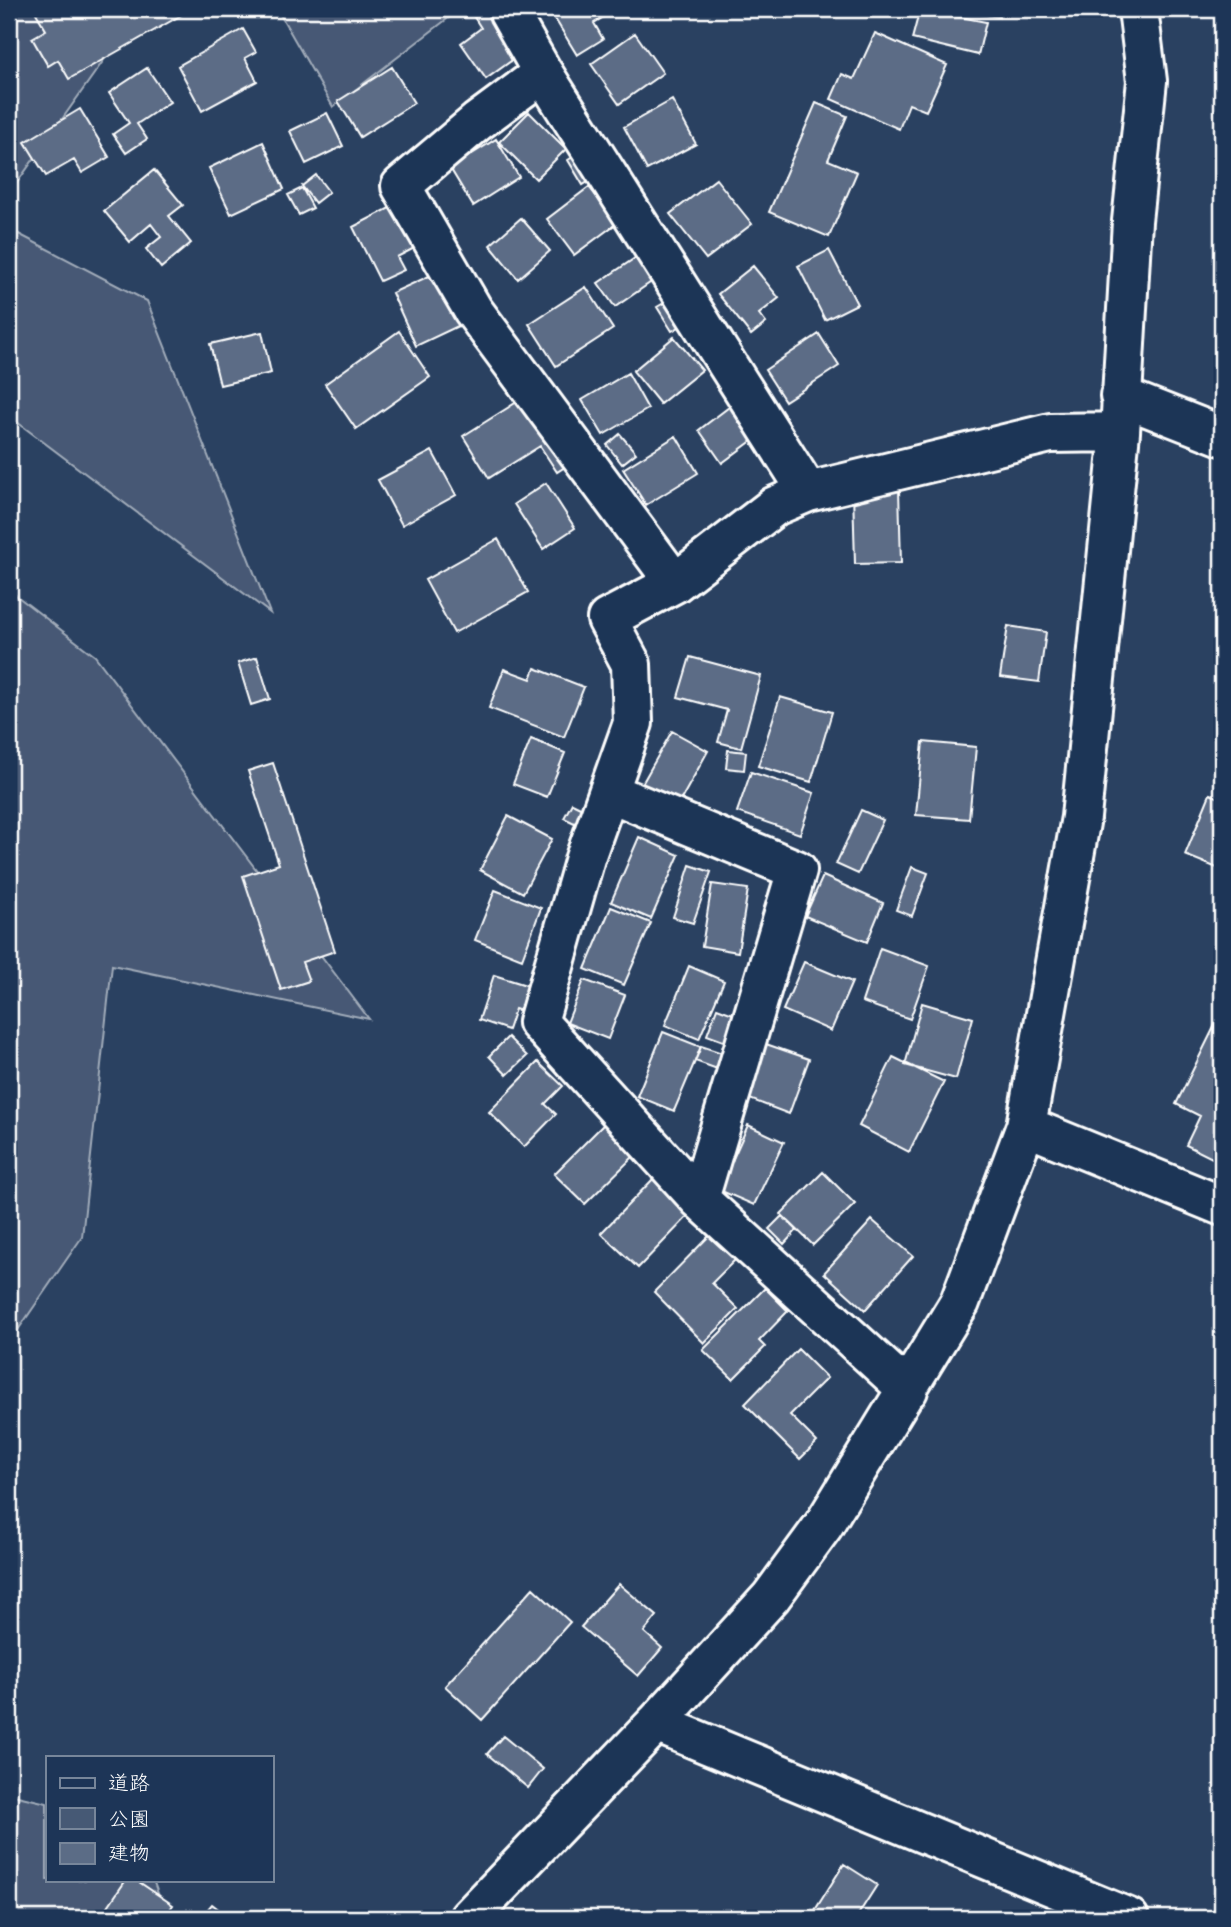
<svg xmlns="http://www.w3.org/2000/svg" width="1231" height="1927" font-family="Mali,'Klee One',sans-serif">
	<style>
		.green { fill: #465975; stroke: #a2acba; stroke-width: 2 }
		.building { fill: #5b6c86; stroke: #fff; stroke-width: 2 }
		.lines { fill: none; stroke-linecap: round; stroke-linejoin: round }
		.minor-casing { stroke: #fff; stroke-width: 44 }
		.minor { stroke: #1d3557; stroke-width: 38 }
	</style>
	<rect width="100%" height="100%" fill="#2a4161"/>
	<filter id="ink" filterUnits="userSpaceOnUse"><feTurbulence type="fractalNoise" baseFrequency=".0143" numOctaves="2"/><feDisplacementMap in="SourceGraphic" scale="14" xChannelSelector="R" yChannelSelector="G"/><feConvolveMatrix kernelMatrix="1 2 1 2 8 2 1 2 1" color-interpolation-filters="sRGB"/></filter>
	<g filter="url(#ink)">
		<!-- green -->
		<path class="green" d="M9 9H140L9 194Z
			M277 9H460L333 107Z
			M9 229 147 301 270 613 9 416Z
			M9 590 95 656 369 1019 112 965 82 1237 9 1343Z
			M9 1794 47 1803V1880H153L167 1918H9Z"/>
		<!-- building -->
		<path class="building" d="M44 9H192L69 79 58 60 48 66 32 38 46 30 36 13Z
			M486 9H501L529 48 486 79 461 43 481 28 474 17Z
			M549 9H617L594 23 603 39 577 55Z
			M920 9 986 22 978 55 912 39Z
			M961 9H1000L999 17 961 11Z
			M243 29 256 52 245 58 257 81 202 111 178 66Z
			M635 33 663 73 619 104 591 64Z
			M875 33 947 65 926 111 909 104 899 129 831 99 842 74 854 79Z
			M392 67 414 103 360 137 338 101Z
			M147 68 170 102 137 124 147 139 126 153 113 134 129 123 109 93Z
			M672 100 696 144 647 170 624 127Z
			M816 103 847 116 828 160 857 172 829 237 769 212Z
			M80 109 109 157 82 173 74 160 46 176 25 142Z
			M529 112 566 149 536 179 499 142Z
			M327 113 343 146 306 164 290 131Z
			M496 139 519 177 473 206 450 168Z
			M263 142 284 189 231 214 209 168Z
			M590 147 604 172 583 185 568 160Z
			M154 170 183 205 169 216 191 243 161 268 146 249 161 237 151 224 130 242 104 211Z
			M316 175 329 192 315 203 302 186Z
			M716 179 752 224 706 259 670 214Z
			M589 187 617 223 574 255 547 219Z
			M302 188 313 208 299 215 288 195Z
			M407 199 428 241 397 257 404 270 380 281 353 227Z
			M521 218 550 251 518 279 490 245Z
			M829 250 857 304 825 320 798 266Z
			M644 252 660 276 615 307 598 283Z
			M451 266 475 318 416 346 392 293Z
			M753 266 779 298 759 314 766 323 751 335 718 294Z
			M586 287 613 329 556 366 529 324Z
			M683 292 697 317 672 331 657 307Z
			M399 331 430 377 356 429 325 384Z
			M262 332 271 373 220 385 210 344Z
			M819 334 839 366 785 401 765 370Z
			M674 337 702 370 660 404 633 371Z
			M628 373 648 409 603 435 582 400Z
			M528 395 571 463 557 472 540 446 489 478 463 436Z
			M737 401 761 434 722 463 699 430Z
			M620 434 636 453 622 464 607 445Z
			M676 436 698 473 646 505 623 469Z
			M432 451 456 495 402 525 378 480Z
			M546 483 575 528 543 549 514 504Z
			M899 489 901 563 855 564 853 491Z
			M498 539 528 592 454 633 425 580Z
			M1008 626 1046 632 1039 682 1000 677Z
			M257 657 270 699 251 705 238 663Z
			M690 657 761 676 741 748 718 742 727 710 678 697Z
			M535 668 584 687 564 737 489 708 504 669 531 679Z
			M780 697 832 712 811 782 758 766Z
			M672 731 708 751 678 805 642 784Z
			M531 739 565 753 547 797 513 784Z
			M923 742 976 747 969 819 916 815Z
			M728 750 746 752 744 770 726 768Z
			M273 763 335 951 302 962 309 981 281 990 243 876 279 864 248 771Z
			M751 772 814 793 800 834 737 812Z
			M1210 794 1222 799V870L1185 855Z
			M572 803 599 816 591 831 564 818Z
			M861 810 883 820 858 874 836 864Z
			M508 816 552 839 523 893 480 870Z
			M639 837 679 855 651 919 611 902Z
			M690 865 711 872 693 923 673 917Z
			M912 867 928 873 912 916 896 910Z
			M823 876 883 903 867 942 805 916Z
			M712 884 748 889 738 952 702 946Z
			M495 890 541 908 522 959 475 940Z
			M611 907 651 923 624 985 585 969Z
			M880 948 929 966 910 1019 862 1002Z
			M804 962 852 982 831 1031 783 1010Z
			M689 966 724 981 699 1039 665 1025Z
			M494 975 545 991 537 1016 515 1009 508 1030 479 1020Z
			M584 980 625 995 608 1039 567 1023Z
			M922 1003 973 1018 956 1079 905 1065Z
			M717 1008 744 1018 734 1045 707 1035Z
			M1222 1011V1163L1186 1145 1200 1116 1176 1104Z
			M663 1032 701 1047 674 1111 637 1096Z
			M508 1037 527 1056 507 1075 489 1056Z
			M766 1044 809 1059 789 1114 747 1098Z
			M701 1046 725 1054 720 1070 695 1061Z
			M893 1057 944 1082 909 1152 859 1126Z
			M538 1062 563 1086 545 1104 556 1114 524 1147 489 1112Z
			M604 1124 635 1155 585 1204 554 1174Z
			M748 1125 784 1142 754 1205 719 1190Z
			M823 1172 855 1204 813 1245 781 1214Z
			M656 1176 692 1212 638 1268 601 1233Z
			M782 1216 797 1230 784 1244 769 1229Z
			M872 1220 913 1256 865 1310 824 1273Z
			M713 1232 738 1257 712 1283 738 1309 704 1343 654 1292Z
			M765 1288 788 1311 759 1341 765 1347 733 1379 703 1350Z
			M798 1349 827 1378 790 1415 817 1442 800 1459 745 1404Z
			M619 1584 657 1616 644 1632 662 1648 638 1676 581 1627Z
			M533 1588 570 1622 482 1720 445 1686Z
			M503 1736 543 1769 528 1788 487 1754Z
			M844 1864 877 1885 856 1918H810Z
			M126 1880H136L173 1905 164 1918H100Z
			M212 1904 230 1918H200Z"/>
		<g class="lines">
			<!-- minor casing -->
			<g class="minor-casing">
				<path id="minor" d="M518 9 509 13 543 73 808 492
					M543 73 477 122 401 186 473 310 675 583
					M1120 396 1222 436
					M609 792 797 870 699 1199
					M1026 1126 1222 1206
					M908 1390 699 1199 538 1022 585 858 633 723 631 664 607 619 675 583 775 506 808 492 1050 433 1120 432
					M656 1723 1129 1918
					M469 1918 656 1723 771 1597 823 1526 960 1302 1026 1126 1081 817 1120 432 1132 221 1147 81 1138 9"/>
			</g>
			<!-- minor -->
			<use href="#minor" class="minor"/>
		</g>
	</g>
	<!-- margin -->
	<rect width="1231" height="1927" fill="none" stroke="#1d3557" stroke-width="35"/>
	<rect x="18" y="18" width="1196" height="1892" fill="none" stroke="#fff" stroke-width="2.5" filter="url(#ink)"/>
	<!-- legend -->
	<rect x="46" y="1756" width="228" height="126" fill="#1d3557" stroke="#77869a" stroke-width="2"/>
	<rect x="60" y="1778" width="35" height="10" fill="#1d3557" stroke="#77869a" stroke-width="2"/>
	<text x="108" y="1790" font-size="21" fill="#ffffff">道路</text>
	<rect x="60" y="1808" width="35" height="21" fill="#465975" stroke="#77869a" stroke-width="2"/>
	<text x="108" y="1826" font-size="21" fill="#ffffff">公園</text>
	<rect x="60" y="1843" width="35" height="21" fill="#5b6c86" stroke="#77869a" stroke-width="2"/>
	<text x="108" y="1860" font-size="21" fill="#ffffff">建物</text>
</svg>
